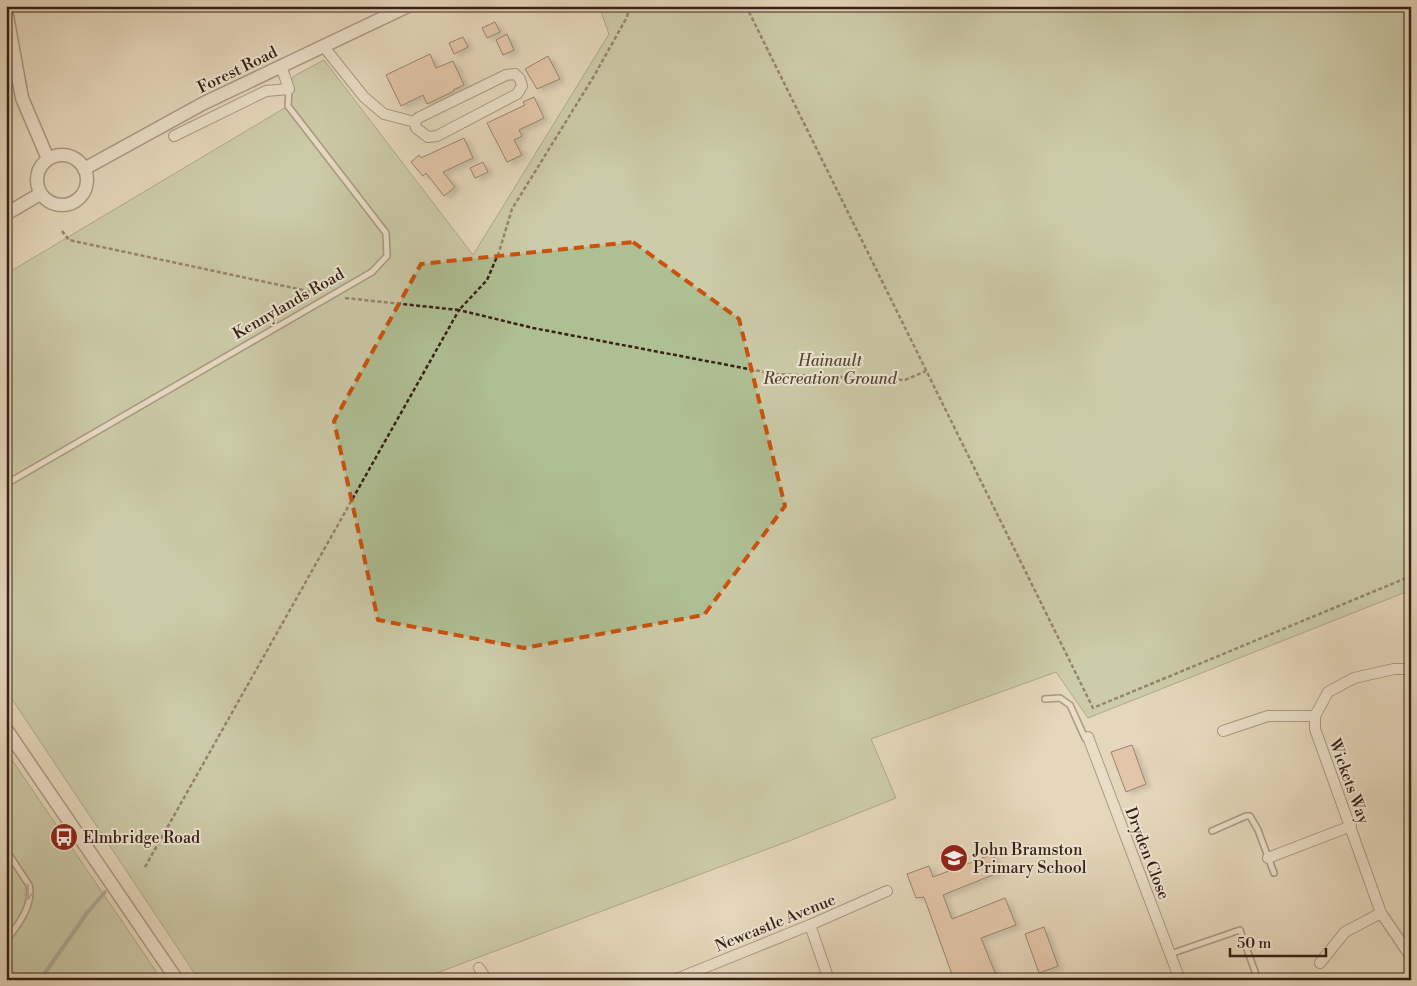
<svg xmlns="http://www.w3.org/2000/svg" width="1417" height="986" font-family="'Libre Bodoni',serif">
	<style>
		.green { fill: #afbf94; stroke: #727054 }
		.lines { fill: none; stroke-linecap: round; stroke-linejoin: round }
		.stream { stroke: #727b78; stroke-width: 4 }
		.building { fill: #e1b192; stroke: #362115; filter: url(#shadow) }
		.service-casing { stroke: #624e3e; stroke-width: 8 }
		.minor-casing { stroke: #624e3e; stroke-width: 12 }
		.tertiary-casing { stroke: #624e3e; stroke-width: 15 }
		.path { stroke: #362115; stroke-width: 2.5; stroke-dasharray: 4 2.5; stroke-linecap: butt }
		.service { stroke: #eee5d3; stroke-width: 5 }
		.minor { stroke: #eee5d3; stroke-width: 10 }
		.tertiary { stroke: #eee5d3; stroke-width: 12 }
		.oneway { stroke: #928374 }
		.marked { fill: none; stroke: #cd510d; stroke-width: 4; stroke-dasharray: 10 6; stroke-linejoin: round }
		.labels { text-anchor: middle; stroke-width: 4; stroke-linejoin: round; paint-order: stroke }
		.street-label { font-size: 16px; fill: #362115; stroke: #eee5d3 }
		.park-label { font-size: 16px; font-style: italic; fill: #544835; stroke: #eee5d3 }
		.poi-label { font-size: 16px; fill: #362115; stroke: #eee5d3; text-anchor: start }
	</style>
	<defs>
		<filter id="shadow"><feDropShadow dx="5" dy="3" stdDeviation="2.5" flood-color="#0004"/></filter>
	</defs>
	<rect width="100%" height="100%" fill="#e5d7bb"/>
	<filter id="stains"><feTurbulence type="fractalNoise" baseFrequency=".004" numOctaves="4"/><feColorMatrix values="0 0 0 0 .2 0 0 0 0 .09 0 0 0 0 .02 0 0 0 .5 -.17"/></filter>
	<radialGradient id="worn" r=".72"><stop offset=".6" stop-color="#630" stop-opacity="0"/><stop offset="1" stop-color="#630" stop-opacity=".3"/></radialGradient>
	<!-- green -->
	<path class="green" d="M599 6H1411V590L1088 718 1056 672 871 739 896 798 789 841 418 980H199L6 690V274L288 106 289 85 294 76 324 60 473 255 609 34Z
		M6 751 162 980H6Z"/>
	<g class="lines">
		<!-- stream -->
		<path class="stream" d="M40 980 87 913 105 892"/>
	</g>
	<!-- building -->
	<path class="building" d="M495 22 500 32 487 38 482 28Z
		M507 34 514 50 503 55 496 40Z
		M463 37 468 47 454 54 449 43Z
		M430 54 436 68 453 61 464 85 453 90 454 91 427 104 423 95 401 106 386 75Z
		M548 56 560 79 537 89 525 69Z
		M534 97 544 118 519 130 522 136 514 140 522 155 507 162 487 123 525 105 523 102Z
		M464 138 473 158 443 172 455 187 444 196 426 173 423 176 411 162 419 155 421 158Z
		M483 162 488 172 475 178 470 168Z
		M1132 745 1146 784 1126 792 1111 752Z
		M993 854 1000 872 943 895 952 919 1005 898 1016 925 981 938 998 980H954L924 897 916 898 907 874 929 866 933 877Z
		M1044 927 1058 966 1039 973 1025 934Z"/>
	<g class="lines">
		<!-- service casing -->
		<g class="service-casing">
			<path id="service" d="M6 484 372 272 387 256 386 233 288 106 289 89
				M1045 699 1060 698 1070 705 1085 738 1087 737
				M1212 831 1246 816H1250L1258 830 1274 873
				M6 850 29 885C34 904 18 926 6 940
				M1170 954 1240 930 1258 980"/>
		</g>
		<!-- minor casing -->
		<g class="minor-casing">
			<path id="minor" d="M324 47 364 97 384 114 415 122 418 118 506 75 515 74 520 79 522 86 517 94 437 136 428 137 416 128 415 122
				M174 136 266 91 289 89 281 66
				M1411 669H1394L1354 678 1328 692 1315 716V729L1381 913 1411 957
				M1223 731 1268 716H1315
				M1088 737 1180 980
				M1268 858 1351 826
				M810 925 829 980
				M1320 963 1345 932 1381 913
				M479 968 487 980
				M674 980 810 925 887 891"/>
		</g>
		<!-- tertiary casing -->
		<g class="tertiary-casing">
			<path id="tertiary" d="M6 10 22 98 48 159
				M37 180a25 25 0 1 1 50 0a25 25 0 1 1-50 0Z
				M84 169 204 103 408 6
				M6 214 40 194
				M6 729 177 980"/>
		</g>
		<!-- path -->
		<path class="path" d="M746 6 1093 708 1411 576
			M62 231 69 240 317 293
			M345 298 459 310 487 280 499 252 512 209 594 76 627 17 629 6
			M1411 339 1406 341 1411 352
			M145 867 459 310 533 328 775 374 905 380 926 371"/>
		<!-- service -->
		<use href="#service" class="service"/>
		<!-- minor -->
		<use href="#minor" class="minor"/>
		<!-- tertiary -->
		<use href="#tertiary" class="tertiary"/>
	</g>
	<!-- one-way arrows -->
	<defs><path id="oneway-shaft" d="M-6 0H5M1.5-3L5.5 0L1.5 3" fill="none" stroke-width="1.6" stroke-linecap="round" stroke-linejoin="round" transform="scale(1.25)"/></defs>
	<use class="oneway" href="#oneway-shaft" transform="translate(28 892) rotate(88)"/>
	<!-- marked area -->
	<path d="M0 0H1417V986H0ZM633 242 739 319 785 506 704 615 524 648 378 620 334 421 421 264Z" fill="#e5d7bb" fill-opacity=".55" fill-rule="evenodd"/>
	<path class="marked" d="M633 242 739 319 785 506 704 615 524 648 378 620 334 421 421 264Z"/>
	<!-- icons -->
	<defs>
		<g id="bus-disc" transform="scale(1.4375)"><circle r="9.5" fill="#8f2418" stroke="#eee5d3"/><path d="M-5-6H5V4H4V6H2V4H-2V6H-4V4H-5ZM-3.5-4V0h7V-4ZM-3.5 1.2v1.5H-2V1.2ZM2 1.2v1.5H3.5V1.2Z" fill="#fff"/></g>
		<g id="school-disc" transform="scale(1.4375)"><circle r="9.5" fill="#8f2418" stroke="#eee5d3"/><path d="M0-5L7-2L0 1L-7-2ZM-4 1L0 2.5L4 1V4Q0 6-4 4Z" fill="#fff"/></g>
	</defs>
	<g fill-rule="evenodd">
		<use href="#bus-disc" x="64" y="837"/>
		<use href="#school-disc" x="954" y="858"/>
	</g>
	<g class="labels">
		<!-- street labels -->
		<g class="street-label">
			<text transform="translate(237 69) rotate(-26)" y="6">Forest Road</text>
			<text transform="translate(288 303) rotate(-30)" y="6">Kennylands Road</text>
			<text transform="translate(1350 781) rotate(70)" y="6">Wickets Way</text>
			<text transform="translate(1148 853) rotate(69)" y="6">Dryden Close</text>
			<text transform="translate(775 922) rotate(-22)" y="6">Newcastle Avenue</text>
		</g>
		<!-- park labels -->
		<g class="park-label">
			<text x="830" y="366">Hainault<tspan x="830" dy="18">Recreation Ground</tspan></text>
		</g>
		<!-- poi labels -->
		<g class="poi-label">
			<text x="83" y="843">Elmbridge Road</text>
			<text x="973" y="855">John Bramston<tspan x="973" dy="18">Primary School</tspan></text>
		</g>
	</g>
	<!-- margin -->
	<rect width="1417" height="986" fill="none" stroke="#e5d7bb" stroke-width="25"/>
	<rect x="8" y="8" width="1402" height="971" fill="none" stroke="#362115" stroke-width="2.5"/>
	<rect x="12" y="12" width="1392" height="961" fill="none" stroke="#362115"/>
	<!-- scale -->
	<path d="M1230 948v8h96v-8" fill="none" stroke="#362115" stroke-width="2.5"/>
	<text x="1237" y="948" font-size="15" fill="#362115" stroke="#eee5d3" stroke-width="4" paint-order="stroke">50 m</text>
	<rect width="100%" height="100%" filter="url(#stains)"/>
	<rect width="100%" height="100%" fill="url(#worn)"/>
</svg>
